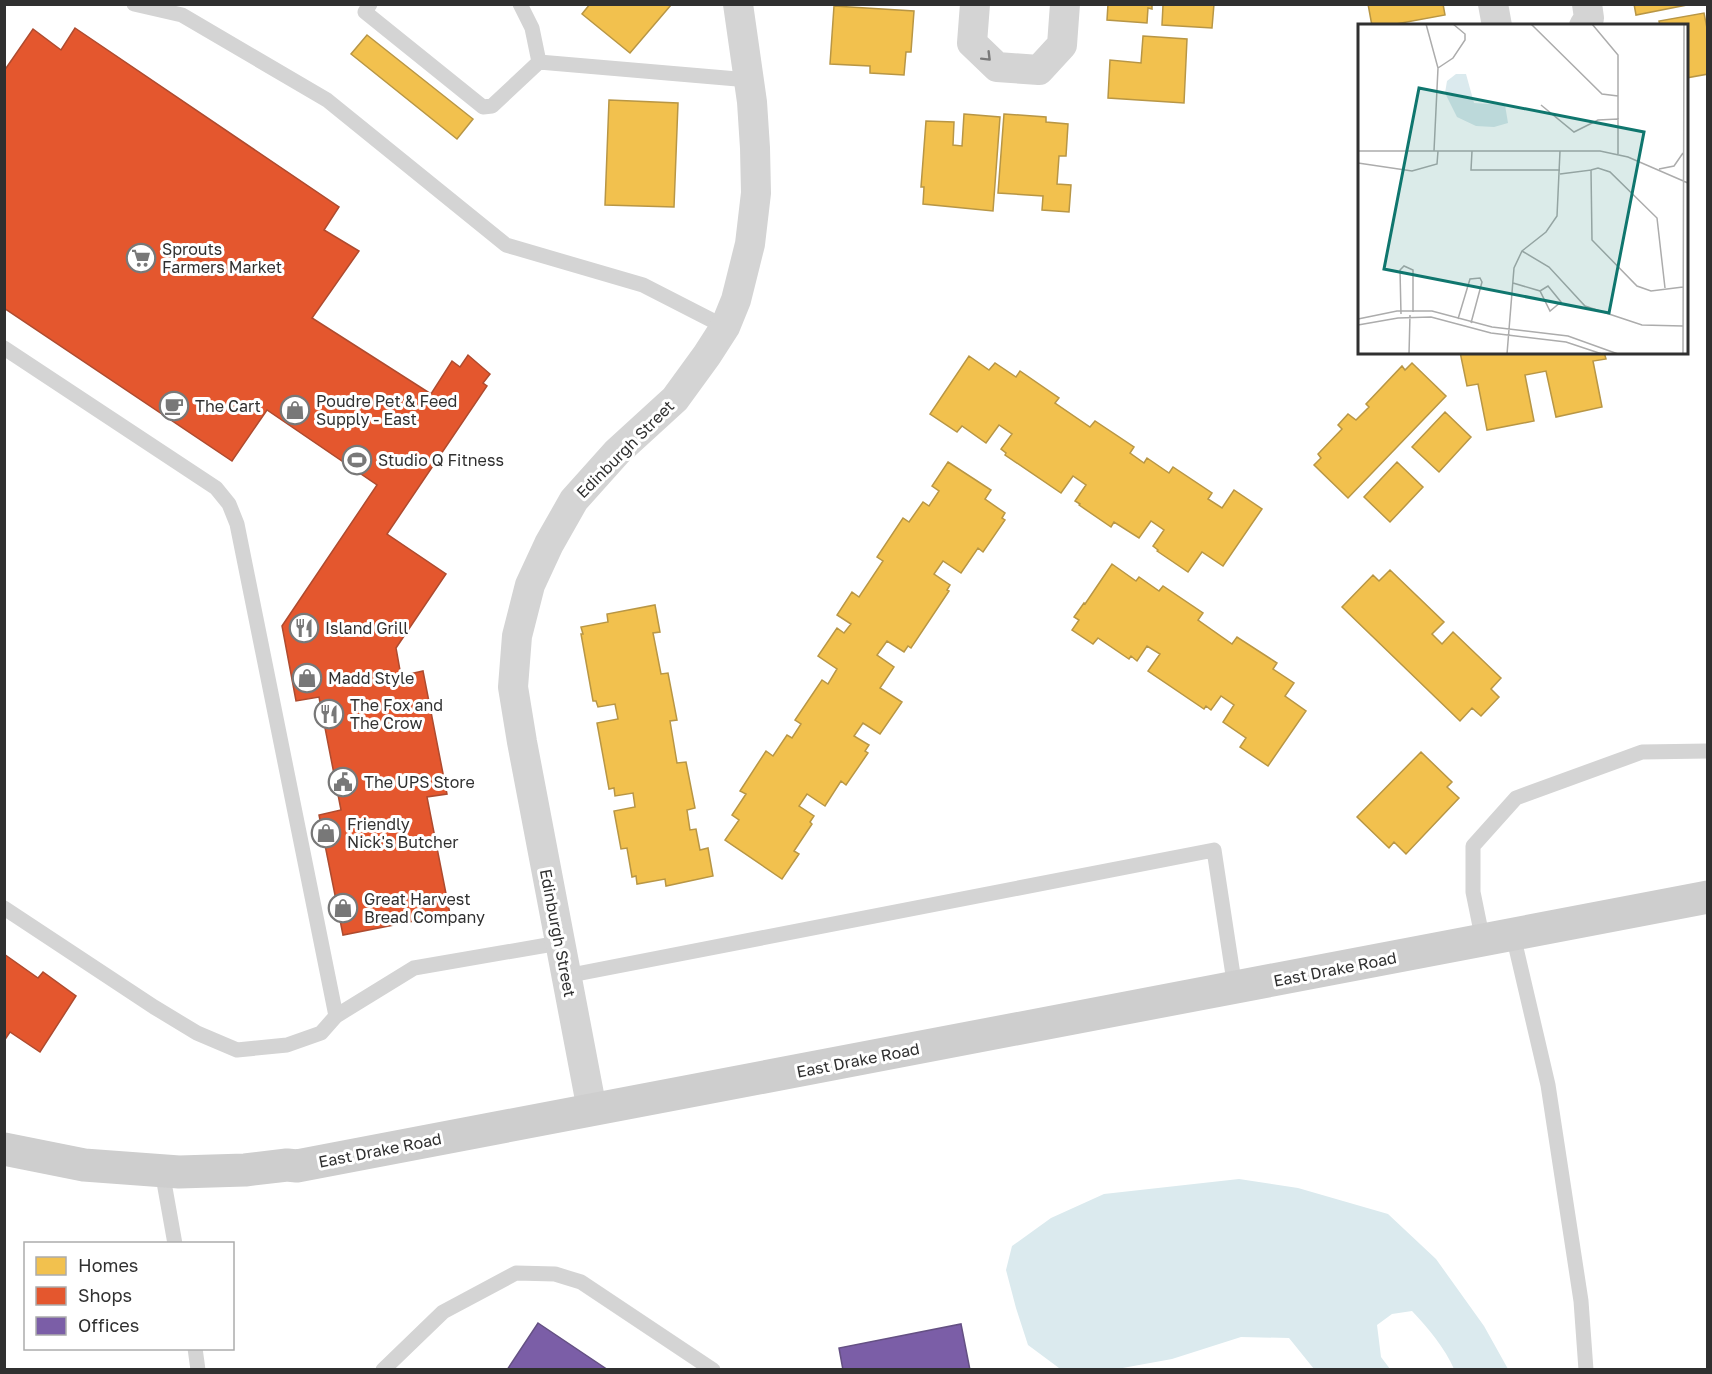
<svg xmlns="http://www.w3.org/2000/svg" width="1712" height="1374" font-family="'Golos Text',sans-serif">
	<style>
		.water { fill: #dbeaee }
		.homes { fill: #f2c14e; stroke: #b89645; stroke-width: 1.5 }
		.shops { fill: #e4572e; stroke: #ae4b2f; stroke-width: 1.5 }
		.offices { fill: #7b5ea7; stroke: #645083; stroke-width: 1.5 }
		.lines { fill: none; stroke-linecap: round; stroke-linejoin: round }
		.service { stroke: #d4d4d4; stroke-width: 15 }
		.minor { stroke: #d4d4d4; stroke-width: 30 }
		.secondary { stroke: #cecece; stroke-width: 33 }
		.oneway { stroke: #7a7a7a }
		.labels { text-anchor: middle; stroke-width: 6; stroke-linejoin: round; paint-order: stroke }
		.poi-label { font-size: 16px; fill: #303030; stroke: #fff; text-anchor: start }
		.street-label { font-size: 16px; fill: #303030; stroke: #fff }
		.inset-road { fill: none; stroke: #acacac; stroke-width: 1.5 }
		.view { fill: #0f766e; fill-opacity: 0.15; stroke: #0f766e; stroke-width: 3 }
		.inset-edge { fill: none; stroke: #303030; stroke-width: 3 }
	</style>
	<rect width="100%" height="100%" fill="#fff"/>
	<!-- water -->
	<path class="water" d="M1239 1179 1298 1188 1388 1214 1436 1259 1484 1326 1508 1369H1454C1445 1348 1428 1328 1412 1311L1392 1314 1377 1325 1381 1357 1390 1369H1314L1289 1338 1241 1337 1172 1359 1117 1369 1059 1368 1028 1345 1016 1308 1006 1270 1012 1246 1051 1218 1104 1194Z"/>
	<!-- homes -->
	<path class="homes" d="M590 4H670L671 5 630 53 582 14Z
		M1108 4H1152V9L1148 8 1147 23 1107 20Z
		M1158 4H1214L1212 28 1162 25 1163 5Z
		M1368 4H1443L1445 15 1385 26H1372Z
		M1634 4H1692L1636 15Z
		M834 6 914 11 911 52H906L904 75 870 73V66L830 64Z
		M1704 13 1708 33V74L1686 78V26H1660L1659 21Z
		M367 35 473 119 457 139 351 54Z
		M1143 36 1187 39 1184 103 1108 98 1110 60 1141 63Z
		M609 100 678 103 674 207 605 205Z
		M964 114 1000 117 993 211 923 204 924 187H921L926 121 954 122 953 145 962 146Z
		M1004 114 1046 117V122L1068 124 1066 156H1059L1057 184 1071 185 1069 212 1042 210 1043 196 998 193Z
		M1460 352H1604L1606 359 1593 361 1602 407 1556 417 1546 371 1525 375 1534 421 1487 430 1478 384 1467 386Z
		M969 356 989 370 995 363 1016 377 1020 371 1059 398 1055 403 1090 427 1095 421 1134 447 1130 453 1144 463 1147 458 1169 473 1173 467 1212 493 1208 499 1222 508 1234 490 1262 509 1223 566 1202 552 1188 572 1157 551 1158 550 1153 546 1164 530 1151 521 1139 538 1114 522 1111 527 1079 505 1080 504 1075 501 1086 485 1073 476 1061 493 1005 455 1006 453 1001 449 1012 434 999 425 986 443 962 426 957 432 930 414Z
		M1412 363 1446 396 1348 498 1314 465 1321 458 1318 454 1342 429 1338 425 1348 414 1356 420 1369 407 1366 404 1402 366 1405 370Z
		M1445 412 1471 437 1439 472 1412 447Z
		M948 462 991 490 985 499 1005 513 1002 518 1005 520 983 552 978 548 961 573 943 561 934 574 950 585 947 590 949 591 911 648 908 646 904 652 887 641 877 655 894 667 880 688 902 702 880 734 863 723 854 736 869 745 865 751 868 753 846 785 841 781 825 806 807 794 799 806 814 816 810 822 812 824 794 851 799 854 782 879 725 840 739 820 732 815 746 794 740 791 766 751 773 756 787 735 792 738 801 724 795 720 822 680 828 684 837 669 818 656 837 628 844 633 851 624 837 615 852 592 859 597 883 561 877 557 903 518 909 522 923 502 929 506 939 491 932 486Z
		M1397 462 1423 487 1390 522 1364 497Z
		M1112 564 1136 581 1139 577 1159 591 1163 586 1203 613 1198 620 1232 644 1237 637 1277 663 1273 669 1294 683 1285 696 1306 711 1268 766 1240 747 1246 738 1223 722 1234 705 1221 696 1211 710 1206 706 1204 709 1148 671 1160 654 1147 646 1137 661 1131 656 1129 659 1098 638 1093 644 1072 630 1079 620 1074 617 1084 603 1085 604Z
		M1390 570 1444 622 1432 634 1442 644 1453 632 1501 678 1491 689 1499 697 1481 716 1472 708 1460 721 1342 607 1373 575 1379 581Z
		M655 605 660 632 653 633 661 674 668 673 677 720 670 721 677 763 686 762 695 808 687 810 690 830 696 829 700 850 708 848 713 876 666 886 665 879 637 884 636 876 632 877 627 848 621 849 614 811 635 807 633 793 615 796 614 788 609 789 597 723 618 719 615 704 598 707 596 701H593L581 634H583L581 627 608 622 607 614Z
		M1421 752 1452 782 1447 787 1459 798 1406 854 1394 842 1389 848 1357 817Z"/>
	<!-- shops -->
	<path class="shops" d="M75 28 339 207 324 230 359 251 312 318 431 394 452 361 460 367 468 355 490 374 483 383 487 386 387 534 446 574 396 648 401 676 423 671 447 794 427 797 450 914 343 935 319 815 341 810 319 697 296 701 282 626 377 485 267 410 232 461 4 308V71L33 29 61 50Z
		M4 954 38 978 43 972 76 996 40 1052 10 1032 4 1041Z"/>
	<!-- offices -->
	<path class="offices" d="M538 1323 608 1370H507Z
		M961 1324 970 1370H843L839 1348Z"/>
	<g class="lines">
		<!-- service -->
		<path class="service" d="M134 4 182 15 327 100 506 245 643 285 725 327
			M370 4 365 12 483 107 492 106 539 62 749 80
			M520 4 532 28 539 62
			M4 348 216 488 229 504 237 524 336 1016 414 968 559 943
			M4 908 154 1007 197 1033 237 1050 287 1045 321 1033 336 1016
			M1513 935 1548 1085 1581 1301 1586 1370
			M1483 941 1473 892V846L1516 798 1642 752 1708 751
			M566 976 1214 850 1235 988
			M162 1171 175 1244
			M195 1348 198 1370
			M383 1370 443 1312 516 1273 555 1274 581 1282 713 1370"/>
		<!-- minor -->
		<path class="minor" d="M975 4 972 43 997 67 1039 70 1062 45 1065 4
			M1493 4 1497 26
			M1584 26 1589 18 1587 4
			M592 1110 522 742 513 687 517 636 530 585 549 544 574 500 617 452 675 399 707 355 725 327 736 300 750 244 756 193 755 148 752 102 738 4"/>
		<!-- secondary -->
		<path class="secondary" d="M4 1149 84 1165 179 1172 245 1170 287 1165 297 1166 1708 897"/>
	</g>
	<!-- one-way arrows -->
	<defs><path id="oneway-chevron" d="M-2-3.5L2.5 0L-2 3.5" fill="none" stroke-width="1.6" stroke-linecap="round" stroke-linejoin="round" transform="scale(1.5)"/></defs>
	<use class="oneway" href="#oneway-chevron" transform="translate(987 57) rotate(45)"/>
	<!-- icons -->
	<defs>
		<g id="supermarket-ring" transform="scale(1.5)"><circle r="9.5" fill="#fff" stroke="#787878" stroke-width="1.5"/><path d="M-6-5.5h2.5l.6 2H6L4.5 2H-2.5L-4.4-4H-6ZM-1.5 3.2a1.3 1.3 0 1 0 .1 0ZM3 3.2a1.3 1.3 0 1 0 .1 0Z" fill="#787878"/></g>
		<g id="cafe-ring" transform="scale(1.5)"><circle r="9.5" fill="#fff" stroke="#787878" stroke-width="1.5"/><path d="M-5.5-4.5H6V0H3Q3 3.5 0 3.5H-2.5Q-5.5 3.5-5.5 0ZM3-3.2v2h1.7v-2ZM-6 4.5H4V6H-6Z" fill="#787878"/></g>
		<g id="shop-ring" transform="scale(1.5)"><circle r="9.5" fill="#fff" stroke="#787878" stroke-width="1.5"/><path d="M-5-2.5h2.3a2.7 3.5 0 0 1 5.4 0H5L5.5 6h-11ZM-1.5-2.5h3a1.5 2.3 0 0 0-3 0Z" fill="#787878"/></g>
		<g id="stadium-ring" transform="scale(1.5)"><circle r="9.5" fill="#fff" stroke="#787878" stroke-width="1.5"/><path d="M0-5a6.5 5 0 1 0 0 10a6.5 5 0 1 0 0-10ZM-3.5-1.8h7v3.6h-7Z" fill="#787878"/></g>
		<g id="restaurant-ring" transform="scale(1.5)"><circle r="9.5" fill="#fff" stroke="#787878" stroke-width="1.5"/><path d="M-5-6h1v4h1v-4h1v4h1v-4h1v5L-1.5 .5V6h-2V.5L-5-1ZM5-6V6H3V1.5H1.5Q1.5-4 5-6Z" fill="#787878"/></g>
		<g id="civic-ring" transform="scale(1.5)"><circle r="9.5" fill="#fff" stroke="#787878" stroke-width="1.5"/><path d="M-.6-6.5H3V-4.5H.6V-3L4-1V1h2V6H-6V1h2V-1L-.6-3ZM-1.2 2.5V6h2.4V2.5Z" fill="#787878"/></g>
	</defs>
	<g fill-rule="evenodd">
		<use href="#supermarket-ring" x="141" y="258"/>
		<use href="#cafe-ring" x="174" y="406"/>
		<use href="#shop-ring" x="295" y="410"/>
		<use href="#stadium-ring" x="357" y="460"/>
		<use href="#restaurant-ring" x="304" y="628"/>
		<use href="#shop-ring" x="307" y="678"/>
		<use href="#restaurant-ring" x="329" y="714"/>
		<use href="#civic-ring" x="343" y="782"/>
		<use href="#shop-ring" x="326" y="833"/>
		<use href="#shop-ring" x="343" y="908"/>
	</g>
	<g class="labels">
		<!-- poi labels -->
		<g class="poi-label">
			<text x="162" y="255">Sprouts<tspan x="162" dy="18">Farmers Market</tspan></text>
			<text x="316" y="407">Poudre Pet &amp; Feed<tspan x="316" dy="18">Supply - East</tspan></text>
			<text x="195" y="412">The Cart</text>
			<text x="378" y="466">Studio Q Fitness</text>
			<text x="325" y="634">Island Grill</text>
			<text x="328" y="684">Madd Style</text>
			<text x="350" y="711">The Fox and<tspan x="350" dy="18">The Crow</tspan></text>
			<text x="364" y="788">The UPS Store</text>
			<text x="347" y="830">Friendly<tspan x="347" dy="18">Nick's Butcher</tspan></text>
			<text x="364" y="905">Great Harvest<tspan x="364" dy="18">Bread Company</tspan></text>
		</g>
		<!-- street labels -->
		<g class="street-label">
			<text transform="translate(625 449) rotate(-45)" y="6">Edinburgh Street</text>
			<text transform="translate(558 933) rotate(79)" y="6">Edinburgh Street</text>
			<text transform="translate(1335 969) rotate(-11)" y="6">East Drake Road</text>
			<text transform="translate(858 1060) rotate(-11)" y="6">East Drake Road</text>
			<text transform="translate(380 1150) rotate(-11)" y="6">East Drake Road</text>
		</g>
	</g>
	<!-- overview -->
	<g transform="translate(1358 24)">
		<rect width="330" height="330" fill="#fff"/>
		<path d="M98 50H108L116 79 147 81 150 99 136 103 118 102 99 93 87 69 89 57Z" fill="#dbeaee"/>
		<path class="inset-road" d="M68 0 80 44 76 127M173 0 244 70 260 72M234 0 260 31V95M80 44 95 34 107 16V10L95 0M183 81 216 108 240 96 260 95V130M0 127H242L270 133 330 159M114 127 113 146H202M0 139 54 147 79 140 80 127M301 145 316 142 325 129M233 146 240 144 252 148 299 194 307 264M202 150 233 146 234 216 279 262 293 267 325 263M164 227 191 243 227 282 284 301 325 302M155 259 182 267 192 287 203 278 190 262 182 267M43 290 42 246 46 242 55 246V288M0 295 39 287H74L134 303 210 312 260 330M100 295 112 255 122 254 124 258 113 299M0 301 40 294 73 293 133 309 208 318 244 330M51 330 52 291M149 330 156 244 164 227 188 208 199 192 202 127M325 330 326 0"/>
		<path class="view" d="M61 64 286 108 251 289 26 245Z"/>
		<rect width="330" height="330" class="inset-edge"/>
	</g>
	<!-- border -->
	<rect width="1712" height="1374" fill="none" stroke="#303030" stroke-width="12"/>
	<!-- legend -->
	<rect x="24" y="1242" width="210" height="108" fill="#ffffff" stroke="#acacac" stroke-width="1.5"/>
	<rect x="36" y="1257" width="30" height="18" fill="#f2c14e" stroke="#acacac" stroke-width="1.5"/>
	<text x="78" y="1272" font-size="18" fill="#303030">Homes</text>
	<rect x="36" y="1287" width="30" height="18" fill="#e4572e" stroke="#acacac" stroke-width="1.5"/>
	<text x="78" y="1302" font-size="18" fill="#303030">Shops</text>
	<rect x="36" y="1317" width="30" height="18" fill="#7b5ea7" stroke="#acacac" stroke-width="1.5"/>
	<text x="78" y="1332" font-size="18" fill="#303030">Offices</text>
</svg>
